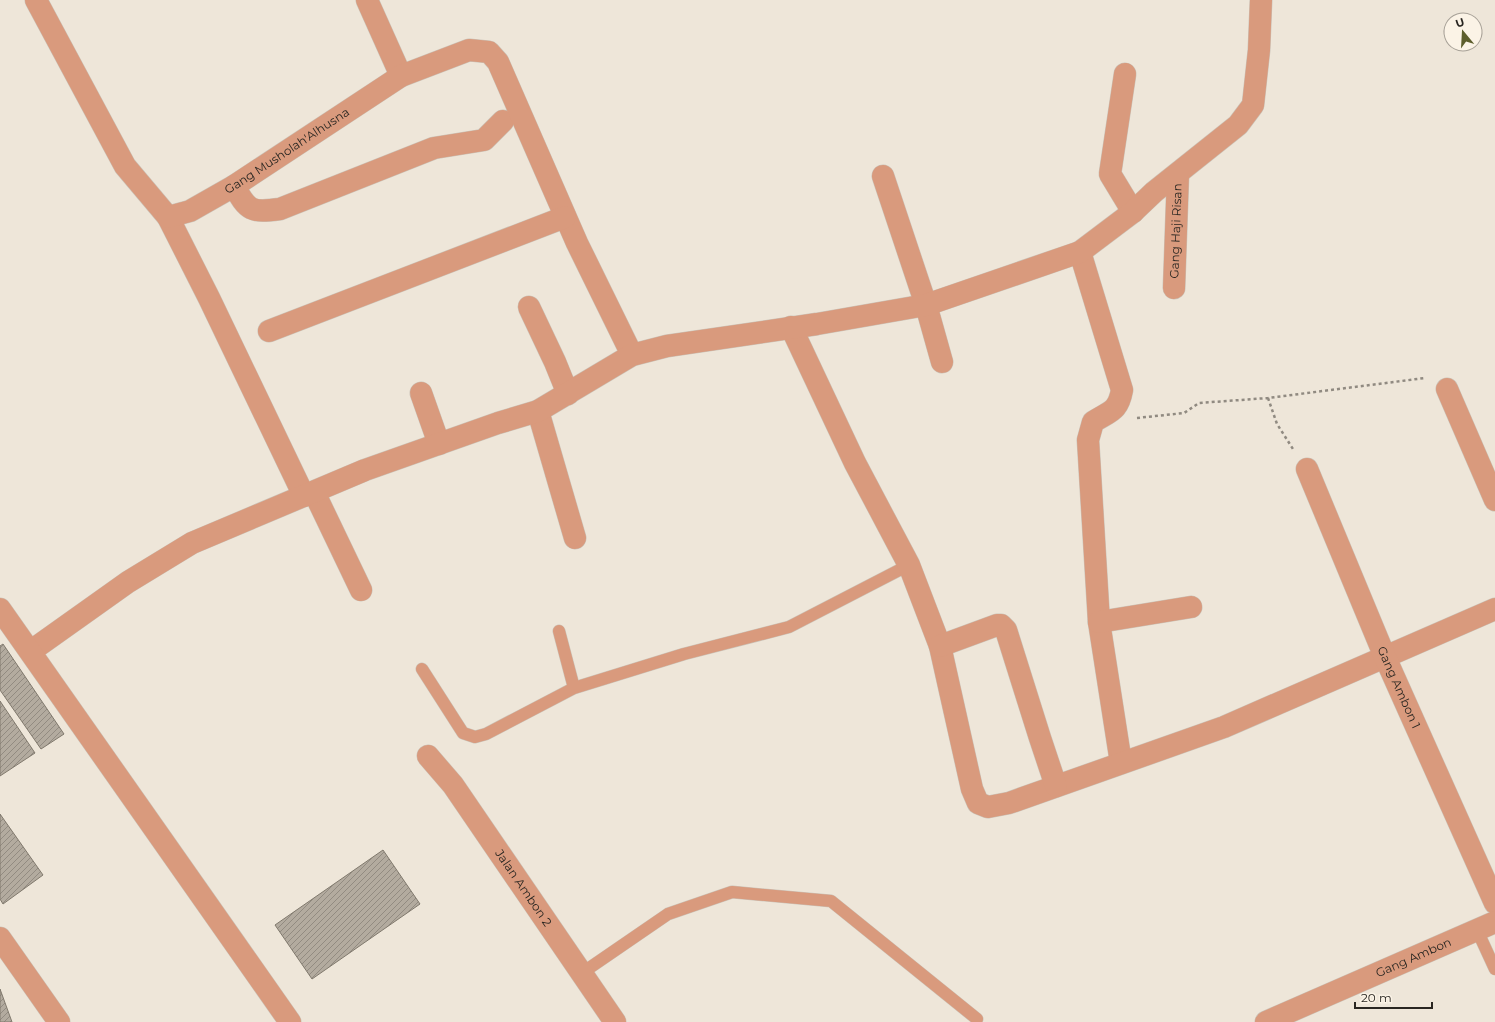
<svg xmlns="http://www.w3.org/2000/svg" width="1495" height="1022" font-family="Montserrat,sans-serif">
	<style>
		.building { fill: url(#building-hatch); stroke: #80796d }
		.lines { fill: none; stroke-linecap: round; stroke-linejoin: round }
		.service-casing { stroke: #cbc3b8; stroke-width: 13 }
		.minor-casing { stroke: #cbc3b8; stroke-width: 23 }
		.tertiary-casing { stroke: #cbc3b8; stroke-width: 23 }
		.path { stroke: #908a81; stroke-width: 2.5; stroke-dasharray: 3 3; stroke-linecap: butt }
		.service { stroke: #d99a7d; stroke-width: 12 }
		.minor { stroke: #d99a7d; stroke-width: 22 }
		.tertiary { stroke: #d99a7d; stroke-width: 22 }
		.labels { text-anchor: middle; stroke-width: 3.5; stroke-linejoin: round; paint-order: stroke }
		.street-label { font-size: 12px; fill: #292621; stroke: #fbf3e6 }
	</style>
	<defs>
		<pattern id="building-hatch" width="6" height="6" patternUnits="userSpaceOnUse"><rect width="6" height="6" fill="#b3ab9f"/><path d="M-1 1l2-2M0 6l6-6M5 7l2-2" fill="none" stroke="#928b81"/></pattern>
	</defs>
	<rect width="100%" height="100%" fill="#eee6d9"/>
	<!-- building -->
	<path class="building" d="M3 644 64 734 41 749 0 690V646Z
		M0 701 35 753 0 776Z
		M0 814 43 875 3 904 0 899Z
		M383 850 420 904 312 979 275 925Z
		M0 989 12 1022H0Z"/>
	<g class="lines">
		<!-- service casing -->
		<g class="service-casing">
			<path id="service" d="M559 631 574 688 684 654 789 627 909 565
				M422 669 463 733 475 737 486 734 574 688
				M1477 930 1495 969
				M582 973 668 914 732 892 831 901 977 1019"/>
		</g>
		<!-- minor casing -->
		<g class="minor-casing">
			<g id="minor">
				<path d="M36 0 125 166 168 217 209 298 304 496"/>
				<path d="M367 0 401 76"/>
				<path d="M1125 74 1110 174 1133 212"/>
				<path d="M883 176 926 305 942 362"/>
				<path d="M234 186C248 211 251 213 280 209L434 148 484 140 503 121"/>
				<path id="s1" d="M168 217 190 211 234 186 401 76 469 50 489 52 498 62 577 243 632 355"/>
				<path d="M1080 252 1122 390C1118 412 1110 411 1093 422L1088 440 1099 622 1121 763"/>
				<path id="s2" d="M1174 288 1178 174"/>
				<path d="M529 307 555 362 568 394"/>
				<path d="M791 327 855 463 909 565 940 646 972 789 978 803 988 807 1009 803 1224 727 1495 609"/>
				<path d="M269 331 565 217"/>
				<path d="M1447 389 1495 500"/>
				<path d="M421 393 439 444"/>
				<path d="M538 411 575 538"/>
				<path id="s3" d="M1307 469 1385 657 1495 903"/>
				<path d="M314 492 361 590"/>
				<path d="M1099 622 1191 607"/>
				<path d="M940 646 997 625H1001L1006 630 1040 738 1056 786"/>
				<path d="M31 651 128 582 192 543 365 470 498 423 538 411 632 355 667 346 817 324 926 305 1080 252 1133 212 1154 192 1238 125 1253 105 1259 50 1261 0"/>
				<path id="s4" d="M428 756 453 785 615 1022"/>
				<path d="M0 938 59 1022"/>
			</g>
		</g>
		<!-- tertiary casing -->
		<g class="tertiary-casing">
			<g id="tertiary">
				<path d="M0 609 290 1022"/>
				<path id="s5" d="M1266 1022 1495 922"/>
			</g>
		</g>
		<!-- path -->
		<path class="path" d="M1268 398 1277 424 1293 449
			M1137 418 1184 413 1199 403 1268 398 1425 378"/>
		<!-- service -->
		<use href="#service" class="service"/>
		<!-- minor -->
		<use href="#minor" class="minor"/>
		<!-- tertiary -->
		<use href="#tertiary" class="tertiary"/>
	</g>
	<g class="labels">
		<!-- street labels -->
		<g class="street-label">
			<text dy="4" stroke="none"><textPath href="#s1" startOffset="137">Gang Musholah'Alhusna</textPath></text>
			<text dy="4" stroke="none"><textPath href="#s2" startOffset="57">Gang Haji Risan</textPath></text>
			<text dy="4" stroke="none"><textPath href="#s3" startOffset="237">Gang Ambon 1</textPath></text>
			<text dy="4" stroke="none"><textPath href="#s4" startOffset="163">Jalan Ambon 2</textPath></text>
			<text dy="4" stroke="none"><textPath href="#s5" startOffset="161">Gang Ambon</textPath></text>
		</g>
	</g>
	<!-- north arrow -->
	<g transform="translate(1463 32) rotate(342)"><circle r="19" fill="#fbf3e6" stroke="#a7a197"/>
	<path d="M0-3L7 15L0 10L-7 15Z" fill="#5d5e2c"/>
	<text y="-6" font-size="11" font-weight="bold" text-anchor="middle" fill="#292621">U</text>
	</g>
	<!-- scale -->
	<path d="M1355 1002v6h77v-6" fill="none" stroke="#292621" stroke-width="2"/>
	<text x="1361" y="1002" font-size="12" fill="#292621" stroke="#fbf3e6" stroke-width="3" paint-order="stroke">20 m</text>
</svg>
